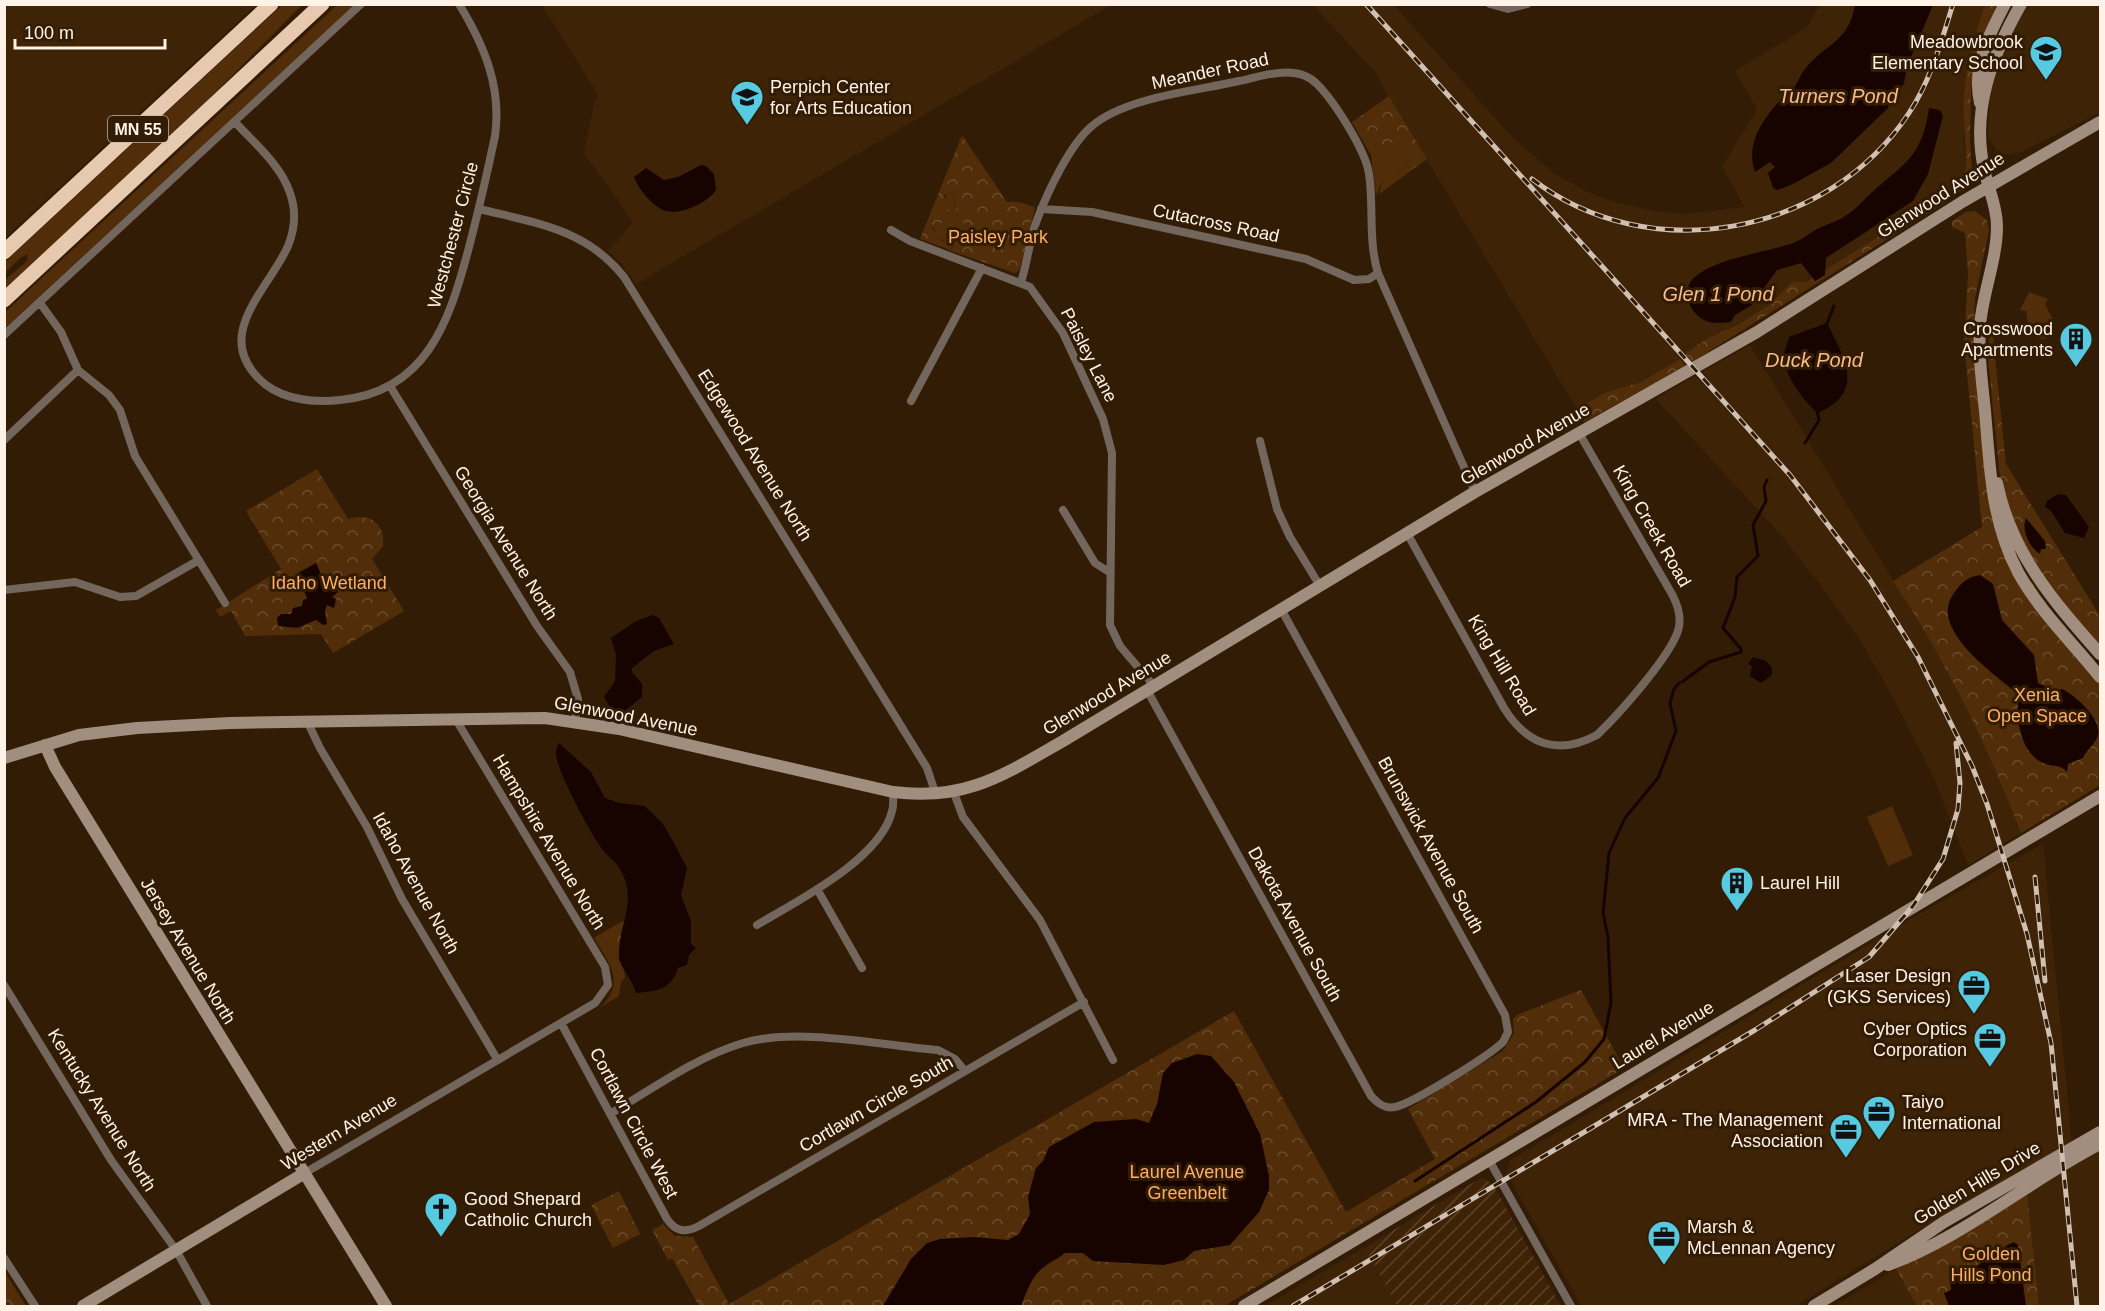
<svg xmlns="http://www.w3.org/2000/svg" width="2105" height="1311" font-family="Arial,sans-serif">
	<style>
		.built { fill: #3f2306 }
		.industrial { fill: url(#industrial-furrows) }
		.grass { fill: #512e09 }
		.forest { fill: url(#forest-crowns) }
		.water { fill: #170400 }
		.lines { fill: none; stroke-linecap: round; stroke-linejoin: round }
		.stream { stroke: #170400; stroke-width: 3 }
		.street { stroke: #73675d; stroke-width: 8 }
		.secondary { stroke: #a28e7e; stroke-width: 12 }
		.highway { stroke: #e7c9af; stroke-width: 15 }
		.rail-casing { stroke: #cfc0b2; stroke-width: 5 }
		.rail { stroke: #321c06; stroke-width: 3; stroke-dasharray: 9; stroke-linecap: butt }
		.labels { text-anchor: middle; stroke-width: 6; stroke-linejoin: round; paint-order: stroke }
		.shield { fill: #321c06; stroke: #c2b2a4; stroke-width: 1.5 }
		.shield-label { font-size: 16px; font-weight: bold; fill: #fff2e7 }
		.poi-label { font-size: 18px; fill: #fff2e7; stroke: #321c06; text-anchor: end }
		.street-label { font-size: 18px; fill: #fff2e7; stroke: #321c06 }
		.park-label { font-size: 18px; fill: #fcae66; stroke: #321c06 }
		.water-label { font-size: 20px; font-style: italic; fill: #f6bb88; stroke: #321c06 }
	</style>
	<defs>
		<pattern id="industrial-furrows" width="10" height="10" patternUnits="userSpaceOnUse" patternTransform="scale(1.5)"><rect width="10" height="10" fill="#3f2306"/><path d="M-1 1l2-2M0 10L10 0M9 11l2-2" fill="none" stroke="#5c432a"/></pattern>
		<pattern id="forest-crowns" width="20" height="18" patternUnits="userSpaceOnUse" patternTransform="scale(1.5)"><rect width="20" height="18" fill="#512e09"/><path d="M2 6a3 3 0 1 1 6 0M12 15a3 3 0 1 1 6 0" fill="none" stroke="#6b4d2d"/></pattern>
	</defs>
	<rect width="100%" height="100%" fill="#321c06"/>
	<!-- built -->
	<path class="built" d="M5 4H256V5L5 238Z
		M542 5H1111L636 284 621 263 608 251 633 222 584 153 595 99 599 97Z
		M1313 5H1394L1514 139 1556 175 1590 193 1612 201 1653 211 1686 214 1745 207 1722 167 1757 109 1735 71 1806 28 1820 5H1985L1972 46 1964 95V147L1967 174 1963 184 1956 190 1805 282H1792L1768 306 1737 325 1708 338 1662 371 1641 382 1604 393 1577 409 1374 71Z
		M2027 5H2100V112L2022 152 2005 155 1995 149 1988 136 1990 86 2016 20Z
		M1750 345 1949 672 2000 778 2021 833 1968 865 1933 776 1894 699 1863 645 1826 592 1781 535 1656 399 1695 376 1704 385 1708 379 1702 372Z
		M2043 844 2074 1164 2100 1149V1306H2039L2027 1193 2017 1174 1917 1231 1796 1306H1581L1507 1174 1509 1161 1909 920Z
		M1365 1247 1397 1306H1265Z
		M1896 1269 1917 1306H1833Z"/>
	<!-- industrial -->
	<path class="industrial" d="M1485 1178 1495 1188 1561 1306H1397L1365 1247 1479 1179Z"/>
	<!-- grass -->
	<path class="grass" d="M282 5H302L216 92 5 290V280L27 261 28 254 20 258 5 273V262Z
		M337 5H354L5 328 4 313Z
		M1355 120 1379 147 1392 143 1406 150 1411 157 1398 174 1382 180 1376 196 1371 155 1352 122Z
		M947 191 953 192 957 216 969 222 953 241 951 251 945 248 946 244 931 225 945 201Z
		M2029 292 2048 299 2045 304 2055 324 2048 338C2029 342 2028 325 2026 311L2020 310Z
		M1892 806 1913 855 1888 866 1867 817Z
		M600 934 606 943 615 949C617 960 625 965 625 978L621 982 619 996 599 1008C627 984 609 963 594 938Z"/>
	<!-- forest -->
	<path class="forest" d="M1985 5H2001L1975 69 1971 89 1970 142 1972 171 1966 186 1949 200 1692 362 1685 354 1708 338 1737 325 1768 306 1792 282H1806L1963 184C1970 169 1962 117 1964 96 1966 64 1975 34 1985 5Z
		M1389 96 1427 159 1379 194 1382 180 1391 174H1398L1411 157 1406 150 1392 143 1379 147 1355 120Z
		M962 135 1007 202H1019L1035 207 1020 269 1015 273 951 251 956 237 969 223H963C952 213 959 200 950 191L944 196 949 212 941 224 931 225 934 231 943 232 941 240 947 244 945 248 920 239Z
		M1975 211 1987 220 1989 230 1975 298 1973 343 1984 460 1996 528 2100 685V785L2021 833C1987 744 1946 661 1893 581L1982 527 1964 343 1968 274 1965 233 1952 227V221L1966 212Z
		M1992 328 2006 464 2100 616V649L2030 562 2001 488 1987 349Z
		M1680 359 1686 366 1584 422 1577 409 1604 393 1641 382Z
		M317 469 348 519C368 512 386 523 383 546L372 559 404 611 333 653 321 634 245 636 231 611 220 617 216 610 281 569 246 511Z
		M627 919 620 959 614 952 615 949 606 943 600 934Z
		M1581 990 1624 1068 1224 1306H699L672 1258 668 1260 652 1230 663 1224 675 1236 693 1237 729 1304 1234 1011 1346 1212 1435 1159 1408 1109 1503 1051 1514 1033 1513 1019 1517 1015Z
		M619 1191 640 1234 613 1248 591 1205Z
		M2027 1193 2039 1306H1917L1896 1269Z
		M4 1271 26 1306H5Z"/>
	<!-- water -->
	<path class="water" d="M1855 5H1933L1907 67 1904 83 1887 109 1831 163 1791 185 1777 190 1773 188 1768 173 1775 167 1770 162 1755 172C1746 147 1760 123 1776 105 1782 99 1789 95 1793 89 1798 83 1800 75 1805 69 1825 43 1848 44 1855 5Z
		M1929 108 1940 110 1943 116 1928 174 1913 201 1826 258 1825 275 1815 281 1801 263 1777 270 1752 305 1735 315 1731 322C1723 323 1712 324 1704 320 1688 312 1680 288 1696 276 1718 258 1764 253 1790 244 1801 241 1808 234 1817 229 1825 225 1835 222 1842 218 1853 212 1861 203 1870 194 1904 163 1922 158 1929 108Z
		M701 165 706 166 714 174 716 190C707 203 682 215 666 211 654 208 638 189 634 177L646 168 664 180 678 177Z
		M1827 323C1845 359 1866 392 1818 413 1804 402 1783 374 1784 355 1784 350 1788 343 1789 337Z
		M2058 494 2066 495 2089 527 2084 538 2065 533 2051 511 2045 507 2047 501Z
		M2026 518 2045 541 2046 549H2041L2040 554C2029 547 2021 530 2026 518Z
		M316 563C320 570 321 578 326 583L331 580 338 592 332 597 336 599 334 608 327 605 325 611 327 624 323 625 316 620 297 628 278 626 277 618 281 614H291L293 608 302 606 303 600 307 598 299 581 298 573Z
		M1980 575 1993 584 2002 620 2034 655 2038 683 2055 691 2062 689C2075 695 2102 719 2098 735 2095 745 2087 749 2083 758L2068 764 2067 772C2060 764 2055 767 2046 764 2020 756 2015 717 2019 695 1995 674 1927 629 1954 593 1962 582 1967 577 1980 575Z
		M653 615 659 618 674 644 654 651 632 668V672L642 684V697L625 711H612L604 697 615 681 616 655 611 638 636 621Z
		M1753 657 1766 661 1772 667V675L1761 683 1750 676 1752 666 1748 664Z
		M559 743 591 772 605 798 619 803 645 806 663 824 674 843 687 868 681 895 691 921V944L696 948 689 955 687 965 678 968C671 990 658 991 636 993 633 980 620 968 619 956 618 924 640 899 618 866 614 860 607 856 603 850 591 835 558 773 556 755 555 751 557 747 559 743Z
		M1197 1054 1211 1056 1234 1082 1260 1134 1269 1176V1190L1259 1212 1230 1245 1194 1251 1184 1260 1164 1265 1093 1261 1083 1253H1065C1058 1259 1051 1261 1044 1267 1032 1275 1026 1293 1021 1306H883L911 1259 927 1243 940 1239 975 1237 1008 1240 1019 1234 1030 1214 1028 1197 1036 1168 1043 1161 1049 1147 1094 1122 1136 1119 1149 1123 1157 1104 1163 1073 1172 1063Z
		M2014 1242 2018 1245 2026 1306H1949L1944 1293 1951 1290 1950 1277C1972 1276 1995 1249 2014 1242Z"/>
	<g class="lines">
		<!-- stream -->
		<path class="stream" d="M1826 326 1834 306
			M1805 443 1819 420 1817 411
			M1682 682 1709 662 1741 652V649L1723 628 1735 597 1737 577 1758 556 1753 525 1766 501 1764 487 1767 480
			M1415 1181 1536 1102 1585 1062 1604 1039 1611 1003 1608 937 1603 913 1609 853 1625 818 1658 778 1676 731 1670 703 1674 689 1679 683"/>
		<!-- street -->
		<path class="street" d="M1490 4 1508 9 1527 4
			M235 122C254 143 281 165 290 193 296 210 295 229 288 246 268 291 208 338 266 385 286 400 316 403 340 400 426 392 449 322 468 251 478 213 487 174 495 136 502 87 484 45 459 4
			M479 209C536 223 586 229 624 277L927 768 936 795
			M1041 209 1092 212 1306 259 1354 280 1369 279 1378 273
			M891 230 910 241 1030 287 1063 333 1103 419 1112 453 1110 625 1120 646 1154 686
			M1021 282C1028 261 1029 240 1037 220 1047 193 1070 144 1092 126 1126 97 1196 91 1239 81 1263 76 1297 63 1317 84 1334 101 1366 151 1369 174 1374 207 1368 241 1378 273L1475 492
			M40 303 61 332 78 370 109 395 120 410 135 456 225 603
			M4 335 361 4
			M390 386 537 626 570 672 578 699 575 721
			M911 401 982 268
			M4 440 78 370
			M1260 441 1277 509 1290 537 1320 586
			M1063 510 1095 563 1109 572
			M1407 533 1504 708C1527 745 1558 756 1597 735 1617 716 1674 653 1679 627 1681 616 1678 606 1673 596L1579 433
			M4 590 75 582 120 597 136 596 199 560
			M1147 690 1371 1096C1378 1104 1385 1109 1395 1107 1412 1104 1490 1055 1503 1042L1508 1032 1505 1015 1281 609
			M307 721 320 748 367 827 402 899 497 1059
			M954 793 963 817 1040 920 1113 1060
			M817 889 862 968
			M757 925C797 901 881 859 892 811 894 805 893 798 893 792
			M4 985 111 1160 176 1250 207 1306
			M561 1023 667 1219C676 1232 685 1233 699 1226L1084 1002
			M610 1114C652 1089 696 1057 743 1043 798 1027 880 1045 938 1050L955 1059 965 1071
			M1489 1160 1571 1306
			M303 1174 595 1003 608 985 605 967 455 718
			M4 1258 35 1306"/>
		<!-- secondary -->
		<path class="secondary" d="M2021 4C1992 55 1971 110 1984 169 1988 188 1997 206 1997 226 1997 259 1983 292 1980 325 1978 353 1982 382 1985 411 1990 468 1991 522 2019 574 2041 613 2073 643 2100 677
			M1980 103C1972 66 1988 37 2005 4
			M1997 483C2011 553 2054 602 2100 654
			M45 745 55 767 386 1306
			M4 758 79 735 137 728 230 723 545 718 619 729 893 792C966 801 1002 776 1063 741L1475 492 1757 332 1962 202 2100 122
			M1888 1265C1964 1237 2028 1181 2100 1144
			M83 1306 303 1174
			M1244 1306 2100 796
			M1814 1306 1875 1269 1944 1222 2100 1132"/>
		<!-- highway -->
		<path class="highway" d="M4 252 271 4
			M4 300 322 4"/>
		<!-- rail casing -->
		<g class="rail-casing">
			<path id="rail" d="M1366 4 1790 475 1870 580 1918 657 1972 766 1987 804 2027 934 2051 1043 2077 1306
				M1532 179C1649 269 1828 236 1909 113 1931 80 1941 42 1953 4
				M2035 877 2045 981
				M1293 1306 1755 1030 1869 957 1913 906 1943 859 1958 809 1960 783 1956 743"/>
		</g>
		<!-- rail -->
		<use href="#rail" class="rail"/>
	</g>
	<!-- icons -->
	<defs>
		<g id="school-pin" transform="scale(1.725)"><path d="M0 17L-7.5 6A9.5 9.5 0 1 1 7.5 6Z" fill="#55cae0" stroke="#321c06"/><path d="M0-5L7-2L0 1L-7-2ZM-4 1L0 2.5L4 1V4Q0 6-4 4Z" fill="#111"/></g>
		<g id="building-pin" transform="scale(1.725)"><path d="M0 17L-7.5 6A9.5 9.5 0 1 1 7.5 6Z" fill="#55cae0" stroke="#321c06"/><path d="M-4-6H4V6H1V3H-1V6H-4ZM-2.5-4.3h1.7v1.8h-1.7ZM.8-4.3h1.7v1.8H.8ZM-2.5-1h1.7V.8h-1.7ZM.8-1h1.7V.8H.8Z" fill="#111"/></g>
		<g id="office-pin" transform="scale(1.725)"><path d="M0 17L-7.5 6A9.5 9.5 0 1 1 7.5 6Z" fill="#55cae0" stroke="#321c06"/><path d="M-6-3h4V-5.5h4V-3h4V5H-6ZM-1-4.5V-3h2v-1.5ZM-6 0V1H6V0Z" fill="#111"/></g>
		<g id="church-pin" transform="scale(1.725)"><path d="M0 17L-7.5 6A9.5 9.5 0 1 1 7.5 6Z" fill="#55cae0" stroke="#321c06"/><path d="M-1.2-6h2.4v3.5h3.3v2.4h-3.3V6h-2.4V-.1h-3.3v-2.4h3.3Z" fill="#111"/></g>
	</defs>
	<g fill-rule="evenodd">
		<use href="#school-pin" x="2046" y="52"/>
		<use href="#school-pin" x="747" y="97"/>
		<use href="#building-pin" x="2076" y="339"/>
		<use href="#building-pin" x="1737" y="883"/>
		<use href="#office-pin" x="1974" y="986"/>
		<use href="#office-pin" x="1990" y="1039"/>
		<use href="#office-pin" x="1879" y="1112"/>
		<use href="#office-pin" x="1846" y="1130"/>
		<use href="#church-pin" x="441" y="1209"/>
		<use href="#office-pin" x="1664" y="1237"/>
	</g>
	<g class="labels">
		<!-- shield labels -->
		<rect class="shield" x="108" y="116" width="60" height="26" rx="4.5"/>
		<g class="shield-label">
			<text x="138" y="135">MN 55</text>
		</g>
		<!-- poi labels -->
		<g class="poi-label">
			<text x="2023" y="48">Meadowbrook<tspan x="2023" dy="21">Elementary School</tspan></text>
			<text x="770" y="93" text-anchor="start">Perpich Center<tspan x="770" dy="21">for Arts Education</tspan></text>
			<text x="2053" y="335">Crosswood<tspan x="2053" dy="21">Apartments</tspan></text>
			<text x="1760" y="889" text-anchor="start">Laurel Hill</text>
			<text x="1951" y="982">Laser Design<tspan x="1951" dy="21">(GKS Services)</tspan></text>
			<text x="1967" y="1035">Cyber Optics<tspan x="1967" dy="21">Corporation</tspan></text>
			<text x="1902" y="1108" text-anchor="start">Taiyo<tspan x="1902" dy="21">International</tspan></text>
			<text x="1823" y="1126">MRA - The Management<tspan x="1823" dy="21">Association</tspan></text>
			<text x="464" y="1205" text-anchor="start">Good Shepard<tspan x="464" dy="21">Catholic Church</tspan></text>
			<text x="1687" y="1233" text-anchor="start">Marsh &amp;<tspan x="1687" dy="21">McLennan Agency</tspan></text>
		</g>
		<!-- street labels -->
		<g class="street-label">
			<text transform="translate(1210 71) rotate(-12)" y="6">Meander Road</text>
			<text transform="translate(1941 195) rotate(-32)" y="6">Glenwood Avenue</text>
			<text transform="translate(1216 223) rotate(12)" y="6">Cutacross Road</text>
			<text transform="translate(453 235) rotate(-75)" y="6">Westchester Circle</text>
			<text transform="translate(1089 355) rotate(63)" y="6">Paisley Lane</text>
			<text transform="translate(1525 444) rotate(-30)" y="6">Glenwood Avenue</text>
			<text transform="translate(755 455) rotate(58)" y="6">Edgewood Avenue North</text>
			<text transform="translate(1652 526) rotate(60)" y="6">King Creek Road</text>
			<text transform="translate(506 543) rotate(58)" y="6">Georgia Avenue North</text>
			<text transform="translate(1502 665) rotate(59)" y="6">King Hill Road</text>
			<text transform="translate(1107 693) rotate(-31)" y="6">Glenwood Avenue</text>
			<text transform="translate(626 716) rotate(11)" y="6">Glenwood Avenue</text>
			<text transform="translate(549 842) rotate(59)" y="6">Hampshire Avenue North</text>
			<text transform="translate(1431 845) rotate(61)" y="6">Brunswick Avenue South</text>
			<text transform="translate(416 883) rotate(61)" y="6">Idaho Avenue North</text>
			<text transform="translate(1295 924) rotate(61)" y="6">Dakota Avenue South</text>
			<text transform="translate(188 951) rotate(59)" y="6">Jersey Avenue North</text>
			<text transform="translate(1663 1035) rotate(-31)" y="6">Laurel Avenue</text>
			<text transform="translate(876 1104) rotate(-30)" y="6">Cortlawn Circle South</text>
			<text transform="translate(102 1110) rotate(58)" y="6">Kentucky Avenue North</text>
			<text transform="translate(634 1123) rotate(62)" y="6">Cortlawn Circle West</text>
			<text transform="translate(339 1132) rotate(-31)" y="6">Western Avenue</text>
			<text transform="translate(1977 1183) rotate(-31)" y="6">Golden Hills Drive</text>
		</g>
		<!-- park labels -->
		<g class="park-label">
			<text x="998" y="243">Paisley Park</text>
			<text x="329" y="589">Idaho Wetland</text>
			<text x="2037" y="701">Xenia<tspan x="2037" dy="21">Open Space</tspan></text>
			<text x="1187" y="1178">Laurel Avenue<tspan x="1187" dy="21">Greenbelt</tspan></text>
			<text x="1991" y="1260">Golden<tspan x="1991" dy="21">Hills Pond</tspan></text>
		</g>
		<!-- water labels -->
		<g class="water-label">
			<text x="1838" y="103">Turners Pond</text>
			<text x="1718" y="301">Glen 1 Pond</text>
			<text x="1814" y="367">Duck Pond</text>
		</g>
	</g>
	<!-- border -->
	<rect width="2105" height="1311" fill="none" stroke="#fff2e7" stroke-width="12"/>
	<!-- scale -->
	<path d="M15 39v9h150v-9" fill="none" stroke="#fff2e7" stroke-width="3"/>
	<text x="24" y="39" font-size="18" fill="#fff2e7" stroke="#321c06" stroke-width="4.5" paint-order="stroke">100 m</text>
</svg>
